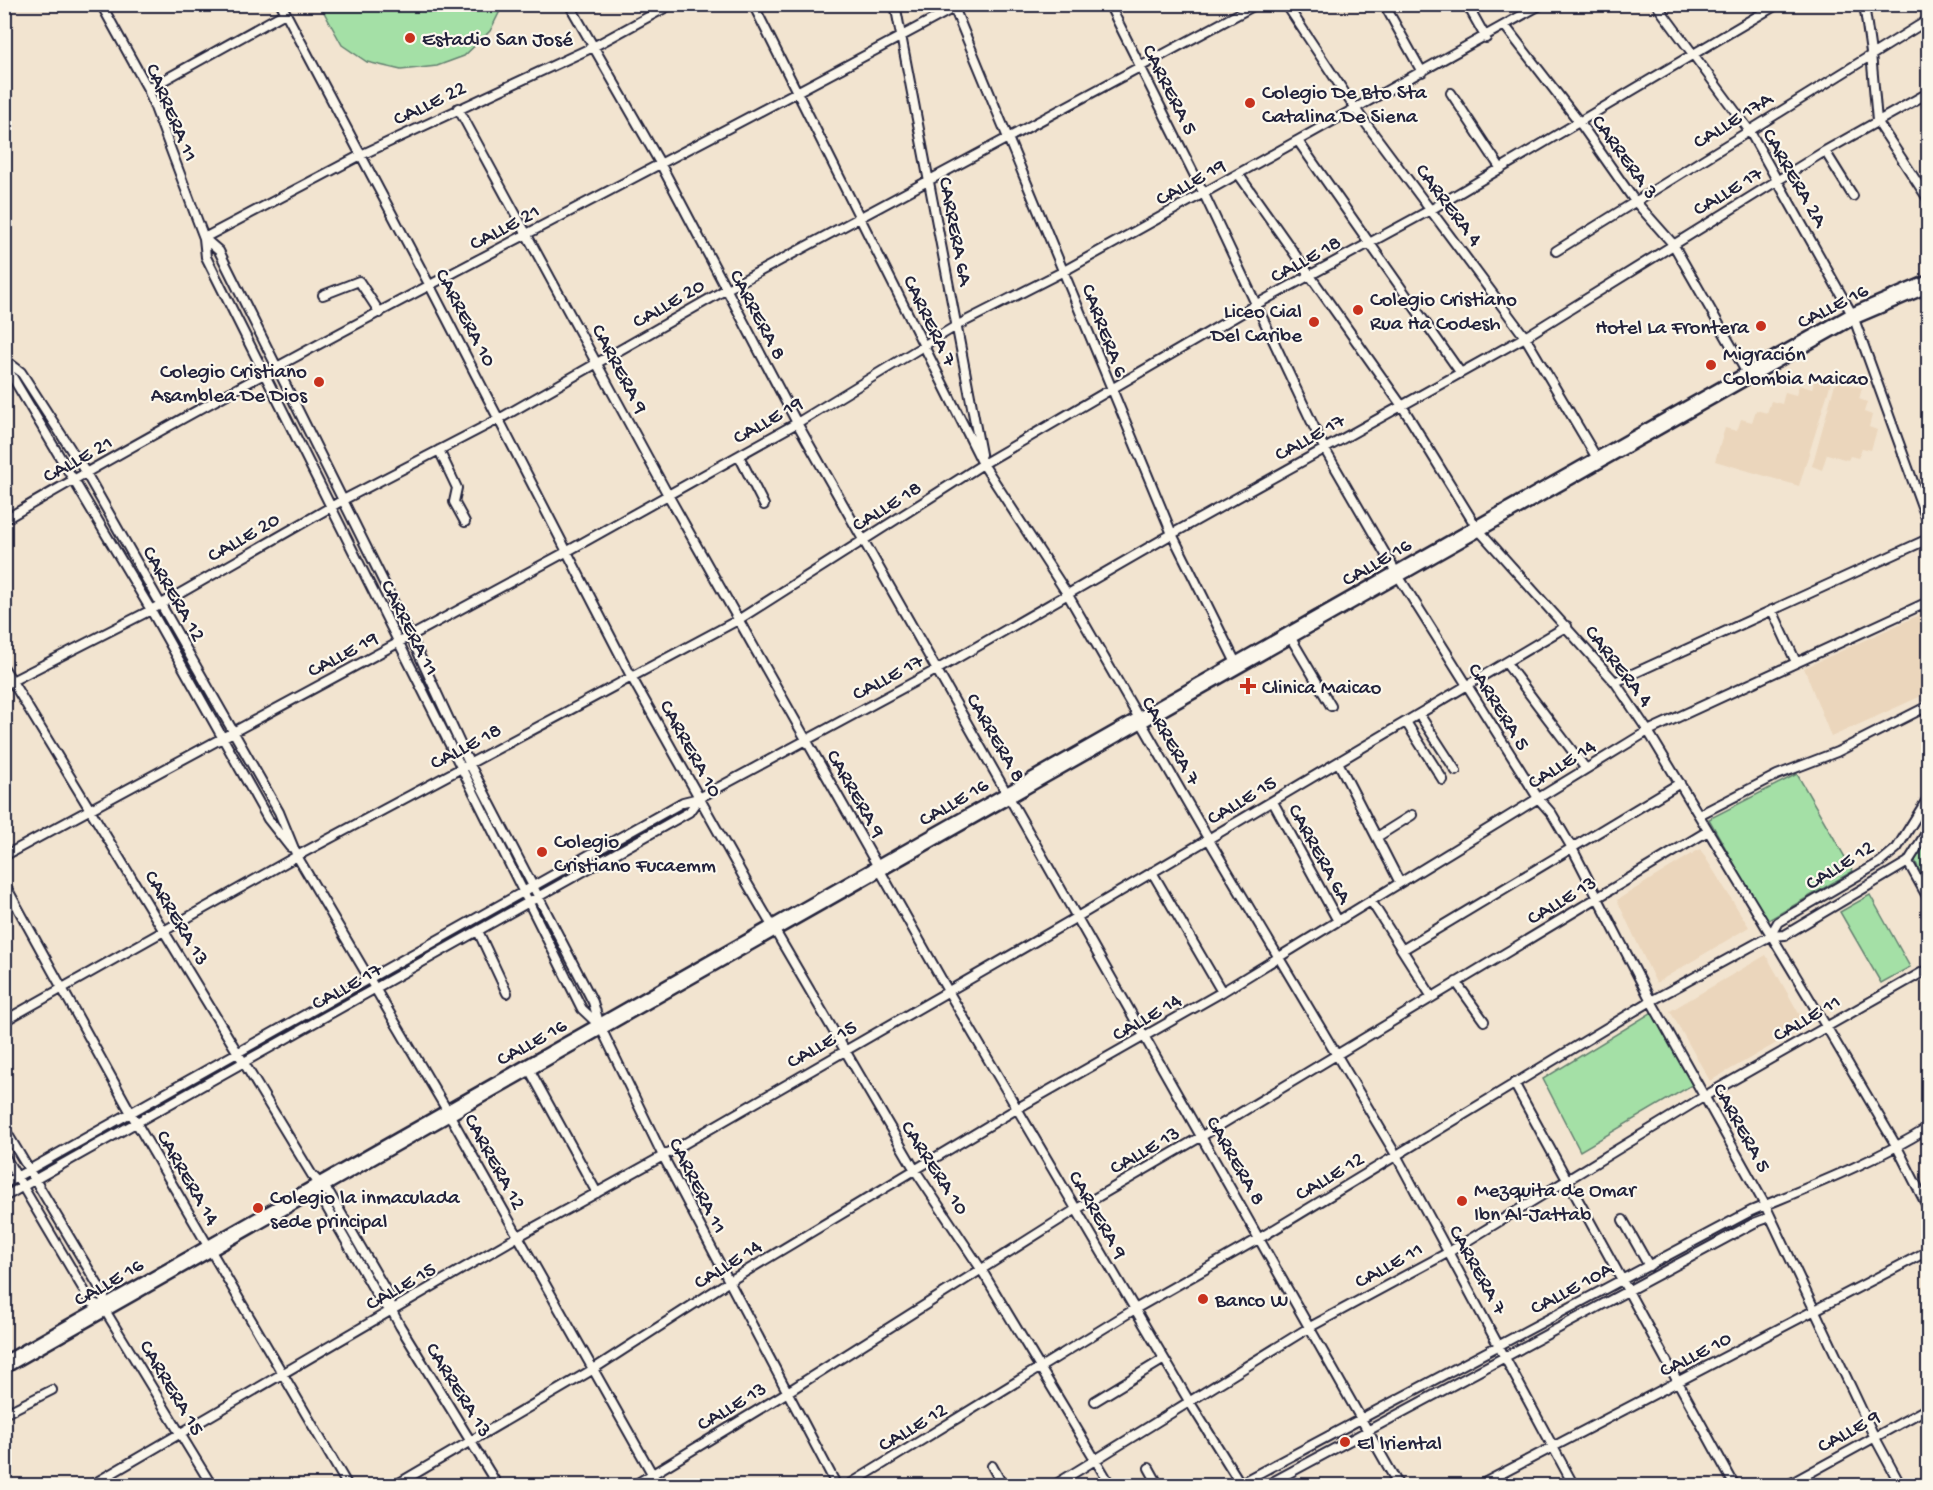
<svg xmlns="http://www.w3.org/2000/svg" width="1933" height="1490" font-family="'Gochi Hand',sans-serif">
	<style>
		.built { fill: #ebd6bc }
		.green { fill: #a4e0a6; stroke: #638170; stroke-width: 1.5 }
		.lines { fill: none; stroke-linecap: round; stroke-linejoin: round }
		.street-casing { stroke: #22223b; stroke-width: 12 }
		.highway-casing { stroke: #22223b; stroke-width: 20 }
		.street { stroke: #fbf7ec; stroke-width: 8 }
		.highway { stroke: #fbf7ec; stroke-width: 15 }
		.poi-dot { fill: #c8321e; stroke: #fbf7ec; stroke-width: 2 }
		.labels { text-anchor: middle; stroke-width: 4.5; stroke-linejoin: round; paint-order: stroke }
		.poi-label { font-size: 21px; fill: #22223b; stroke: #fbf7ec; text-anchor: start }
		.street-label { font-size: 21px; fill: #22223b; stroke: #fbf7ec }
	</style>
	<rect width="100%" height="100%" fill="#f2e4d0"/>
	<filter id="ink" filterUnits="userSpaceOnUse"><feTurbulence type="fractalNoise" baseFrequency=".0167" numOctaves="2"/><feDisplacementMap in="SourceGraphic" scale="12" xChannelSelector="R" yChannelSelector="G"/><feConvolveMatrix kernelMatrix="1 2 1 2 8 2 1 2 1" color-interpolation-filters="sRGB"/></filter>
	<g filter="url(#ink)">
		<!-- built -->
		<path class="built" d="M1816 374 1832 379 1799 486 1715 461 1725 428 1737 431 1741 419 1752 422 1756 410 1767 413 1771 401 1782 404 1785 392 1796 395 1799 385 1812 389Z
			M1836 380 1862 388 1859 399 1867 402 1864 412 1872 415 1869 427 1877 430 1871 450 1862 448 1858 458 1850 456 1848 460 1827 454 1822 470 1812 466Z
			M1928 611V693L1831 737 1804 668Z
			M1700 849 1749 927 1656 983 1617 900Z
			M1766 955 1806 1026 1710 1081 1670 1011Z"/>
		<!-- green -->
		<path class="green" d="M320 5H503L490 31 464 56 437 66 401 70 367 62 342 45Z
			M1797 774 1853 871 1767 921 1709 819Z
			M1928 840V891L1914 858Z
			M1870 895 1910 967 1881 983 1840 912Z
			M1654 1011 1697 1082 1580 1151 1543 1079Z"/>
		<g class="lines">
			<!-- street casing -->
			<g class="street-casing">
				<path id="street" d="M101 4 148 89 204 238 206 257 582 1009 599 1025
					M281 4 430 286 632 678 747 883 915 1170 981 1269 1111 1486
					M569 4 660 163 797 423 1399 1486
					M753 4 983 464 1068 595 1209 840 1396 1155 1574 1486
					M895 4 981 454
					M1109 4 1204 194 1324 448 1397 574 1538 798 1552 814 1572 848 1651 1001 1765 1205 1874 1436 1901 1486
					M1286 4 1356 110 1525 337 1598 460
					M1384 4 1422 72
					M1467 4 1486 38
					M1656 4 1749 130 1853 316 1928 523
					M1864 4 1871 53 1877 121 1928 199
					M953 5 1172 534 1237 665
					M1505 26 1580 123 1634 200 1673 244 1748 375
					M148 89 285 13
					M1451 93 1501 169
					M458 108 668 495 948 991 1189 1401 1242 1486
					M1298 141 1460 372
					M1825 151 1853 196
					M1239 175 1402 406 1477 528 1615 682 1648 731 1826 1026 1897 1147 1928 1208
					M204 238 219 251 411 637 469 763 593 1002 600 1026 663 1156 837 1486
					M204 238 361 155 593 47 672 4
					M1556 251 1928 20
					M323 295 359 281 380 313
					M4 359 21 372 86 473 279 812 297 856 448 1112 659 1486
					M4 363 151 610 268 819 290 847
					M439 450 457 488 454 502 465 522
					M739 456 764 505
					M4 520C317 337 643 177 961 4
					M1772 610 1796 662
					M1289 635 1331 706
					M1506 663 1586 769
					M4 668 312 1175 330 1194 389 1296 392 1311 400 1326 498 1486
					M1615 682 1928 539
					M4 685 151 610 343 500 499 419 725 290 1257 4
					M1419 714 1456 771
					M1406 722 1443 780
					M1338 762 1400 883
					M1273 802 1338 921
					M1699 815 1777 775 1837 752 1928 706
					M1377 837 1412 815
					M4 856 566 552 797 423 956 326 1064 271 1542 4
					M1908 862 1928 898
					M1152 872 1222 992
					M4 883 137 1124 348 1486
					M1371 901 1432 997
					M478 931 507 993
					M1770 936 1778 922 1879 863 1897 848 1928 798
					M1402 950 1680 783
					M1456 982 1484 1021
					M4 1021 297 856 738 620 983 464 1257 304 1432 209 1778 4
					M528 1067 597 1193
					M1514 1083 1735 1486
					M4 1128 104 1295 103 1307 212 1486
					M4 1155 91 1302 103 1307
					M4 1184 683 802 699 798 938 669 1172 534 1525 337 1825 151 1928 93
					M319 1185 322 1199 381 1302 392 1311
					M4 1197 689 812 699 798
					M1623 1220 1649 1266
					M1095 1401 1164 1359
					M4 1414 52 1390
					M992 1466 1003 1486
					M1149 1468 1159 1486
					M4 1476 10 1486
					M90 1486 517 1237 663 1156 1077 917 1567 626
					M394 1486 592 1370 728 1282 1018 1108 1222 992 1648 731 1928 602
					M633 1486 786 1393 1075 1210 1202 1136 1708 831
					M847 1486 1135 1309 1260 1238 1651 1001 1770 936 1785 935 1908 862 1928 830
					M1053 1486 1310 1327 1449 1252 1705 1096 1928 969
					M1235 1486 1751 1211C1811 1186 1872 1163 1928 1128
					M1265 1486 1754 1223 1770 1217
					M1478 1486 1928 1251
					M1786 1486 1928 1408"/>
			</g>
			<!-- highway casing -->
			<g class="highway-casing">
				<path id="highway" d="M4 1365 1748 375 1853 316 1928 284"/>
			</g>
			<!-- street -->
			<use href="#street" class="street"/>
			<!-- highway -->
			<use href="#highway" class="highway"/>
		</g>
	</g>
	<!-- markers -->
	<g class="poi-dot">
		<circle cx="410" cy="38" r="6"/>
		<circle cx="1250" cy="103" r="6"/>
		<circle cx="1358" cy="310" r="6"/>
		<circle cx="1314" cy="322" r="6"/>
		<circle cx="1761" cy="326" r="6"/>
		<circle cx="1711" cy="365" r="6"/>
		<circle cx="319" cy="382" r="6"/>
		<path d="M1245 677h6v6h6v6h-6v6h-6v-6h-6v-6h6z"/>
		<circle cx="542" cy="852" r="6"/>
		<circle cx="1462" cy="1201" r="6"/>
		<circle cx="258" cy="1208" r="6"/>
		<circle cx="1203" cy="1299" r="6"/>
		<circle cx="1345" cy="1442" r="6"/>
	</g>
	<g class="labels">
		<!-- poi labels -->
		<g class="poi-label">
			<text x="422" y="45">Estadio San José</text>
			<text x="1262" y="98">Colegio De Bto Sta<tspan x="1262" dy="24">Catalina De Siena</tspan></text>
			<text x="1370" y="305">Colegio Cristiano<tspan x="1370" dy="24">Rua Ha Codesh</tspan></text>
			<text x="1302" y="317" text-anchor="end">Liceo Cial<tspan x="1302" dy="24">Del Caribe</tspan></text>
			<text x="1749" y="333" text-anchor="end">Hotel La Frontera</text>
			<text x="1723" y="360">Migración<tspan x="1723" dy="24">Colombia Maicao</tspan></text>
			<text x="307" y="377" text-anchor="end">Colegio Cristiano<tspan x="307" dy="24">Asamblea De Dios</tspan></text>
			<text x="1262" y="693">Clinica Maicao</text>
			<text x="554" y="847">Colegio<tspan x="554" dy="24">Cristiano Fucaemm</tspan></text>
			<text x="1474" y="1196">Mezquita de Omar<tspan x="1474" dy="24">Ibn Al-Jattab</tspan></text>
			<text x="270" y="1203">Colegio la inmaculada<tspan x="270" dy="24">sede principal</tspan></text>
			<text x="1215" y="1306">Banco W</text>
			<text x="1357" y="1449">El lriental</text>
		</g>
		<!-- street labels -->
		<g class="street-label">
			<text transform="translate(1171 89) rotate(63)" y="7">CARRERA 5</text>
			<text transform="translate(429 102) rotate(-26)" y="7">CALLE 22</text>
			<text transform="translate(173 112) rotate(67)" y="7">CARRERA 11</text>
			<text transform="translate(1732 119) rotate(-32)" y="7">CALLE 17A</text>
			<text transform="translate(1626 156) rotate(54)" y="7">CARRERA 3</text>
			<text transform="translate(1796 177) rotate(60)" y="7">CARRERA 2A</text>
			<text transform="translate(1190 181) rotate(-29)" y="7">CALLE 19</text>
			<text transform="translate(1727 190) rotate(-31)" y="7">CALLE 17</text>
			<text transform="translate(1450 204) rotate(53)" y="7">CARRERA 4</text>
			<text transform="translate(504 226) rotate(-28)" y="7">CALLE 21</text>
			<text transform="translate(957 231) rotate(79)" y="7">CARRERA 6A</text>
			<text transform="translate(1305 258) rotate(-29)" y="7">CALLE 18</text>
			<text transform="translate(668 302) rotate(-30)" y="7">CALLE 20</text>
			<text transform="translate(1832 305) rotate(-27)" y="7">CALLE 16</text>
			<text transform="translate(759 314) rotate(62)" y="7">CARRERA 8</text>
			<text transform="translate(467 317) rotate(62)" y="7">CARRERA 10</text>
			<text transform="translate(931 320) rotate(64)" y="7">CARRERA 7</text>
			<text transform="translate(1106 330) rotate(69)" y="7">CARRERA 6</text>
			<text transform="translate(621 368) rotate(62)" y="7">CARRERA 9</text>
			<text transform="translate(767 419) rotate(-30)" y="7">CALLE 19</text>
			<text transform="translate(1309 436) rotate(-29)" y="7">CALLE 17</text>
			<text transform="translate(77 458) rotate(-29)" y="7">CALLE 21</text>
			<text transform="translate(886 505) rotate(-32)" y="7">CALLE 18</text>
			<text transform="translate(243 536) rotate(-30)" y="7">CALLE 20</text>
			<text transform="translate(1376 561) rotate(-30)" y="7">CALLE 16</text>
			<text transform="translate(175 593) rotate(60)" y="7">CARRERA 12</text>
			<text transform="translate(411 627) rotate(63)" y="7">CARRERA 11</text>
			<text transform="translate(342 653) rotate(-28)" y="7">CALLE 19</text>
			<text transform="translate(1620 665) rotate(52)" y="7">CARRERA 4</text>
			<text transform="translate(887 676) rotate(-28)" y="7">CALLE 17</text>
			<text transform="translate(1500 706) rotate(58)" y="7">CARRERA 5</text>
			<text transform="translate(997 737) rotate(60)" y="7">CARRERA 8</text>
			<text transform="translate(1172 740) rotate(60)" y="7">CARRERA 7</text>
			<text transform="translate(465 745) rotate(-28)" y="7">CALLE 18</text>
			<text transform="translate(692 748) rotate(61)" y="7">CARRERA 10</text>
			<text transform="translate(1561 763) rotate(-32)" y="7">CALLE 14</text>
			<text transform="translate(857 793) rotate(60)" y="7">CARRERA 9</text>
			<text transform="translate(1241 799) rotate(-31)" y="7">CALLE 15</text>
			<text transform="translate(953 801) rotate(-30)" y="7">CALLE 16</text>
			<text transform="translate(1321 853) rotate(61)" y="7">CARRERA 6A</text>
			<text transform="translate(1839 864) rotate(-32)" y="7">CALLE 12</text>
			<text transform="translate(1561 899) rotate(-31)" y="7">CALLE 13</text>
			<text transform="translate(178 917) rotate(59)" y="7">CARRERA 13</text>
			<text transform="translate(346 985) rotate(-29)" y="7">CALLE 17</text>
			<text transform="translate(1146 1016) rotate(-30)" y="7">CALLE 14</text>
			<text transform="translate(1806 1017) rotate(-30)" y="7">CALLE 11</text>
			<text transform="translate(531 1041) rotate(-29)" y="7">CALLE 16</text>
			<text transform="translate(821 1043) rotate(-30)" y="7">CALLE 15</text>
			<text transform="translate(1743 1127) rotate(61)" y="7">CARRERA 5</text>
			<text transform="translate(1144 1149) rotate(-30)" y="7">CALLE 13</text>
			<text transform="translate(1237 1160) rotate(60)" y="7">CARRERA 8</text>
			<text transform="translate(496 1161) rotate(61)" y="7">CARRERA 12</text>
			<text transform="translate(936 1167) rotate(57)" y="7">CARRERA 10</text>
			<text transform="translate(1329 1175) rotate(-31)" y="7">CALLE 12</text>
			<text transform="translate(189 1177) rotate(60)" y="7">CARRERA 14</text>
			<text transform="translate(699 1185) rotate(63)" y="7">CARRERA 11</text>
			<text transform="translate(1099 1214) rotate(60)" y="7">CARRERA 9</text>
			<text transform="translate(727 1263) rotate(-32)" y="7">CALLE 14</text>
			<text transform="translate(1388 1264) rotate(-29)" y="7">CALLE 11</text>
			<text transform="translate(1479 1269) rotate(61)" y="7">CARRERA 7</text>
			<text transform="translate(108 1281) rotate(-30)" y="7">CALLE 16</text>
			<text transform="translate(400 1285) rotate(-30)" y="7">CALLE 15</text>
			<text transform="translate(1571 1287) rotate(-28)" y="7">CALLE 10A</text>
			<text transform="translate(1695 1353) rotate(-27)" y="7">CALLE 10</text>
			<text transform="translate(173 1387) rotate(59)" y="7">CARRERA 15</text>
			<text transform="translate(460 1389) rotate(58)" y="7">CARRERA 13</text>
			<text transform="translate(731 1405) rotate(-31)" y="7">CALLE 13</text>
			<text transform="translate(912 1426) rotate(-31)" y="7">CALLE 12</text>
			<text transform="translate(1848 1430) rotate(-29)" y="7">CALLE 9</text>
		</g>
	</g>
	<!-- margin -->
	<rect width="1933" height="1490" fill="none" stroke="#fbf7ec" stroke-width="24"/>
	<rect x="12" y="12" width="1909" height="1466" fill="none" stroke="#22223b" stroke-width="2" filter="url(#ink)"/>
</svg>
